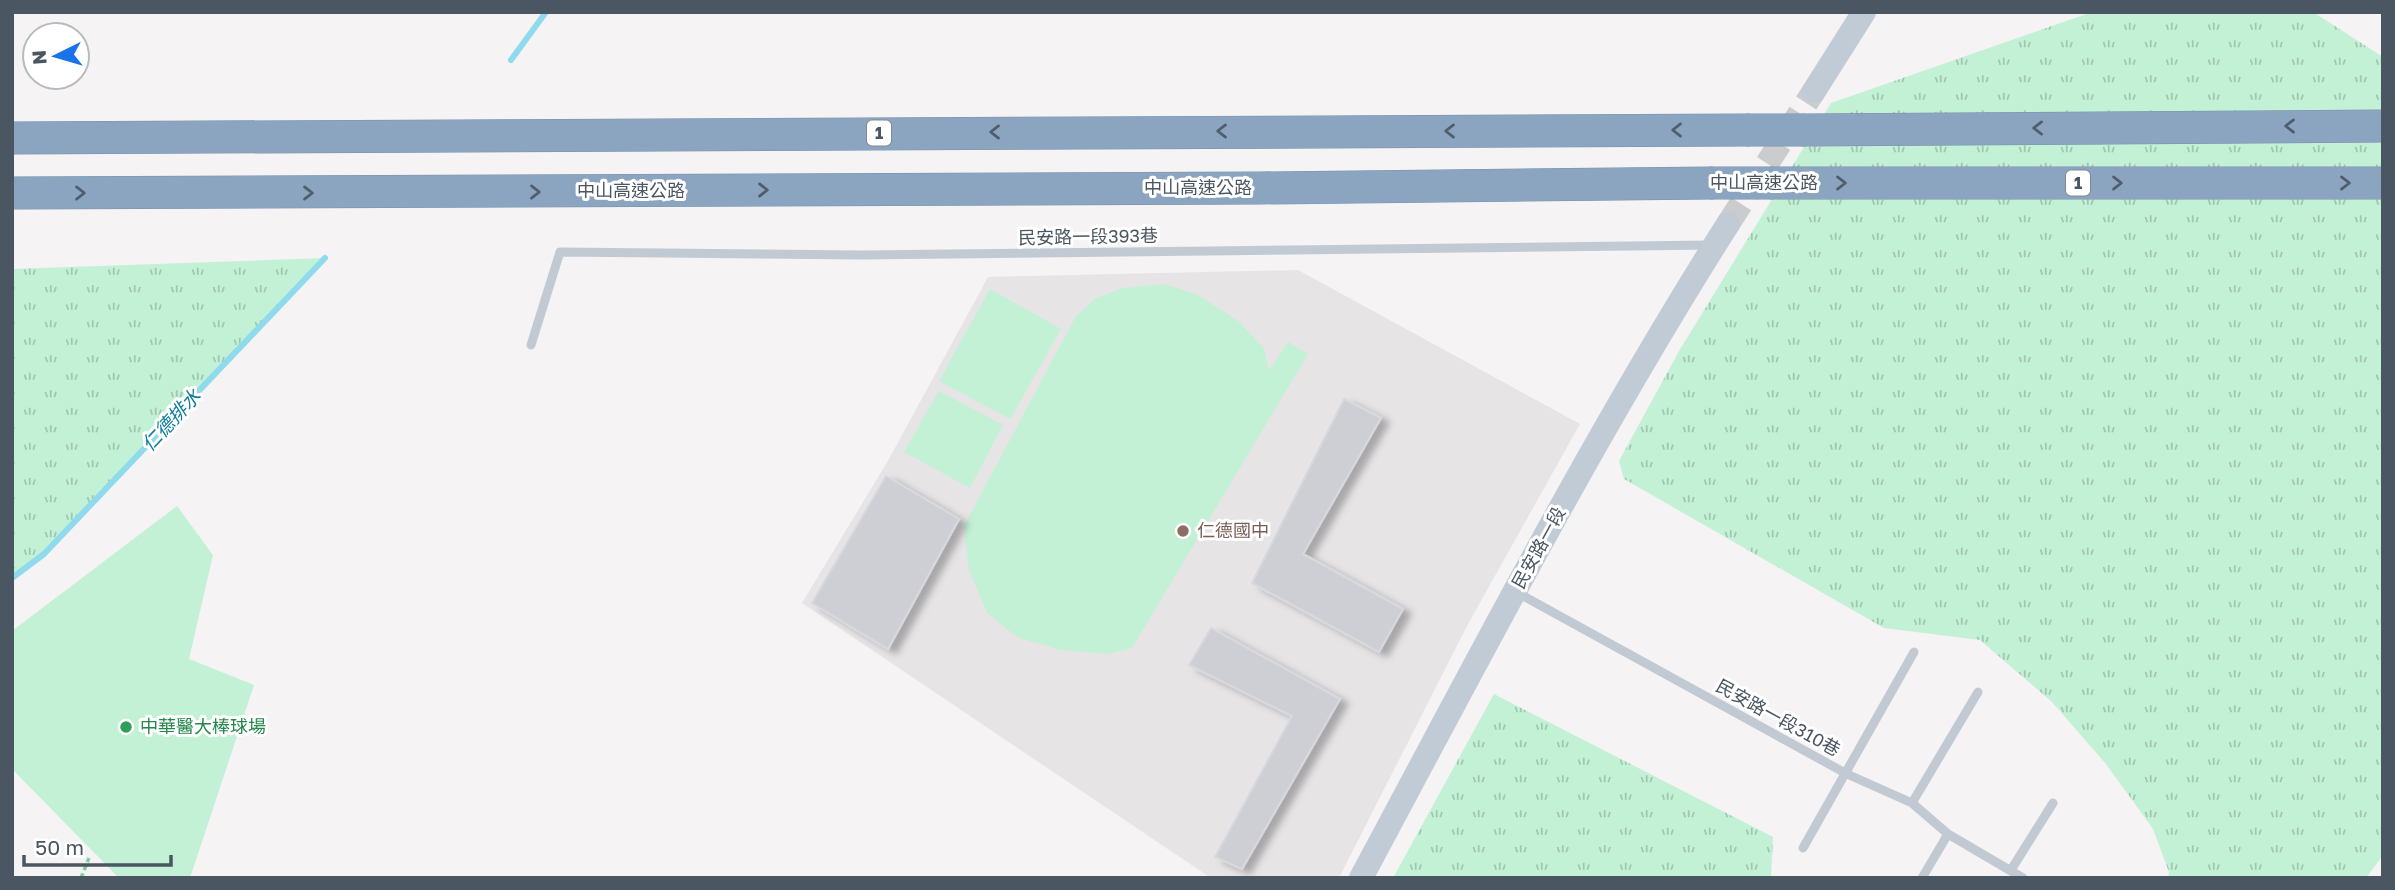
<svg xmlns="http://www.w3.org/2000/svg" width="2395" height="890" font-family="'Golos Text','Noto Sans TC',sans-serif">
	<style>
		.education { fill: #e6e4e5 }
		.grass { fill: url(#grass-tufts) }
		.pitch { fill: #c3f1d5 }
		.lines { fill: none; stroke-linecap: round; stroke-linejoin: round }
		.stream { stroke: #90daee; stroke-width: 6 }
		.building { fill: #cdcfd5; stroke: #d7d9de; stroke-width: 2; filter: url(#shadow) }
		.secondary-tunnel { stroke: #caccce; stroke-width: 24; stroke-dasharray: 24 12; stroke-linecap: butt }
		.highway-casing { stroke: #7690ad; stroke-width: 33 }
		.path { stroke: #7ad0a6; stroke-width: 3.5; stroke-dasharray: 5 3.5; stroke-linecap: butt }
		.lane { stroke: #c1cad2; stroke-width: 9 }
		.secondary { stroke: #c1cbd6; stroke-width: 24 }
		.highway { stroke: #8ba5c1; stroke-width: 32 }
		.highway-bridge-casing { stroke: #7690ad; stroke-width: 33; stroke-linecap: butt }
		.highway-bridge { stroke: #8ba5c1; stroke-width: 32 }
		.oneway { stroke: #505e6b }
		.education-dot { fill: #8d6e63; stroke: #fff; stroke-width: 2.5 }
		.leisure-dot { fill: #2e9e5b; stroke: #fff; stroke-width: 2.5 }
		.labels { text-anchor: middle; stroke-width: 6; stroke-linejoin: round; paint-order: stroke }
		.shield { fill: #fff; stroke: #808990; stroke-width: 2 }
		.shield-label { font-size: 16px; font-weight: bold; fill: #4a5661 }
		.street-label { font-size: 18px; fill: #4a5661; stroke: #fff }
		.education-label { font-size: 18px; fill: #785e54; stroke: #fff; text-anchor: start }
		.leisure-label { font-size: 18px; fill: #27864d; stroke: #fff; text-anchor: start }
		.water-label { font-size: 19px; font-style: italic; fill: #0c7c9b; stroke: #fff }
	</style>
	<defs>
		<pattern id="grass-tufts" width="24" height="20" patternUnits="userSpaceOnUse" patternTransform="scale(1.75)"><rect width="24" height="20" fill="#c3f1d5"/><path d="M3 7l-1-3M5 7V3M7 7l1-3M15 17l-1-3M17 17v-4M19 17l1-3" fill="none" stroke="#a0c6b0"/></pattern>
		<filter id="shadow"><feDropShadow dx="8" dy="4.5" stdDeviation="3.5" flood-color="#0004"/></filter>
	</defs>
	<rect width="100%" height="100%" fill="#f5f3f3"/>
	<!-- education -->
	<path class="education" d="M1298 270 1580 424 1468 624 1339 878H1211L802 603 889 459 988 277Z"/>
	<!-- grass -->
	<path class="grass" d="M2092 12H2313L2383 57V855L2366 878H2168L2169 872 2153 829 2106 764 2052 702 1980 640 1884 628 1624 479 1619 461 1679 351 1831 103Z
		M325 258 44 554 12 578V269Z
		M1494 694 1773 837 1771 878H1393Z"/>
	<!-- pitch -->
	<path class="pitch" d="M1165 284 1198 295 1238 321 1264 348 1269 371 1288 342 1308 354 1132 648 1108 654 1060 650 1017 637 987 613 969 570 964 526 1076 316 1096 298 1123 288Z
		M990 289 1061 329 1010 419 939 381Z
		M939 391 1003 425 970 488 904 452Z
		M177 506 213 555 189 659 254 685 190 878H119L12 769V631Z"/>
	<g class="lines">
		<!-- stream -->
		<path class="stream" d="M511 60 546 12
			M12 578 44 554 325 258"/>
	</g>
	<!-- building -->
	<path class="building" d="M1344 399 1381 418 1303 554 1403 609 1379 652 1252 583Z
		M886 476 959 519 888 649 812 603Z
		M1211 628 1340 699 1242 869 1215 857 1292 716 1189 665Z"/>
	<g class="lines">
		<!-- secondary-tunnel -->
		<path class="secondary-tunnel" d="M1728 224 1814 91"/>
		<!-- highway casing -->
		<g class="highway-casing">
			<path id="highway" d="M1805 130 2383 126
				M12 138 1746 130
				M1773 183H2383
				M12 193 1260 188 1710 183"/>
		</g>
		<!-- path -->
		<path class="path" d="M81 878 89 858"/>
		<!-- lane -->
		<path class="lane" d="M531 345 560 252 861 255 1713 245
			M1516 592 1847 774 1912 803 1948 834 2023 878
			M1912 803 1978 692
			M1803 848 1914 652
			M2011 870 2053 803
			M1922 878 1948 834"/>
		<!-- secondary -->
		<path class="secondary" d="M1814 91 1864 12
			M1361 878C1479 658 1594 435 1728 224"/>
		<!-- highway -->
		<use href="#highway" class="highway"/>
		<!-- highway-bridge casing -->
		<g class="highway-bridge-casing">
			<path id="highway-bridge" d="M1746 130H1805
				M1710 183H1773"/>
		</g>
		<!-- highway-bridge -->
		<use href="#highway-bridge" class="highway-bridge"/>
	</g>
	<!-- one-way arrows -->
	<defs><path id="oneway-chevron" d="M-2-3.5L2.5 0L-2 3.5" fill="none" stroke-width="1.6" stroke-linecap="round" stroke-linejoin="round" transform="scale(1.75)"/></defs>
	<g class="oneway">
		<use href="#oneway-chevron" transform="translate(2290 126) rotate(180)"/>
		<use href="#oneway-chevron" transform="translate(2038 128) rotate(180)"/>
		<use href="#oneway-chevron" transform="translate(1677 130) rotate(180)"/>
		<use href="#oneway-chevron" transform="translate(1222 131) rotate(180)"/>
		<use href="#oneway-chevron" transform="translate(1450 131) rotate(180)"/>
		<use href="#oneway-chevron" transform="translate(995 132) rotate(180)"/>
		<use href="#oneway-chevron" transform="translate(1841 183)"/>
		<use href="#oneway-chevron" transform="translate(2117 183)"/>
		<use href="#oneway-chevron" transform="translate(2345 183)"/>
		<use href="#oneway-chevron" transform="translate(763 190)"/>
		<use href="#oneway-chevron" transform="translate(535 192)"/>
		<use href="#oneway-chevron" transform="translate(80 193)"/>
		<use href="#oneway-chevron" transform="translate(308 193)"/>
	</g>
	<!-- markers -->
	<circle class="education-dot" cx="1183" cy="531" r="7"/>
	<circle class="leisure-dot" cx="126" cy="727" r="7"/>
	<g class="labels">
		<!-- shield labels -->
		<g class="shield">
			<rect x="867" y="120.5" width="24" height="25" rx="5"/>
			<rect x="2066" y="170.5" width="24" height="25" rx="5"/>
		</g>
		<g class="shield-label">
			<text x="879" y="139">1</text>
			<text x="2078" y="189">1</text>
		</g>
		<!-- street labels -->
		<g class="street-label">
			<text x="1764" y="189">中山高速公路</text>
			<text x="1198" y="194">中山高速公路</text>
			<text x="631" y="197">中山高速公路</text>
			<text transform="translate(1088 237) rotate(-1)" y="6">民安路一段393巷</text>
			<text transform="translate(1539 548) rotate(-61)" y="6">民安路一段</text>
			<text transform="translate(1778 718) rotate(29)" y="6">民安路一段310巷</text>
		</g>
		<!-- education labels -->
		<g class="education-label">
			<text x="1197" y="537">仁德國中</text>
		</g>
		<!-- leisure labels -->
		<g class="leisure-label">
			<text x="140" y="733">中華醫大棒球場</text>
		</g>
		<!-- water labels -->
		<g class="water-label">
			<text transform="translate(171 420) rotate(-47)" y="7">仁德排水</text>
		</g>
	</g>
	<!-- border -->
	<rect width="2395" height="890" fill="none" stroke="#4a5661" stroke-width="28"/>
	<!-- north arrow -->
	<g transform="translate(56 56) rotate(265)"><circle r="33" fill="#ffffff" stroke="#b7bbc0" stroke-width="2"/>
	<path d="M0-5L12 26L0 18L-12 26Z" fill="#1a73e8"/>
	<text y="-10" font-size="19" font-weight="bold" text-anchor="middle" fill="#4a5661">N</text>
	</g>
	<!-- scale -->
	<path d="M24 855v10h147v-10" fill="none" stroke="#4a5661" stroke-width="3.5"/>
	<text x="35" y="855" font-size="21" fill="#4a5661" stroke="#ffffff" stroke-width="5" paint-order="stroke">50 m</text>
</svg>
